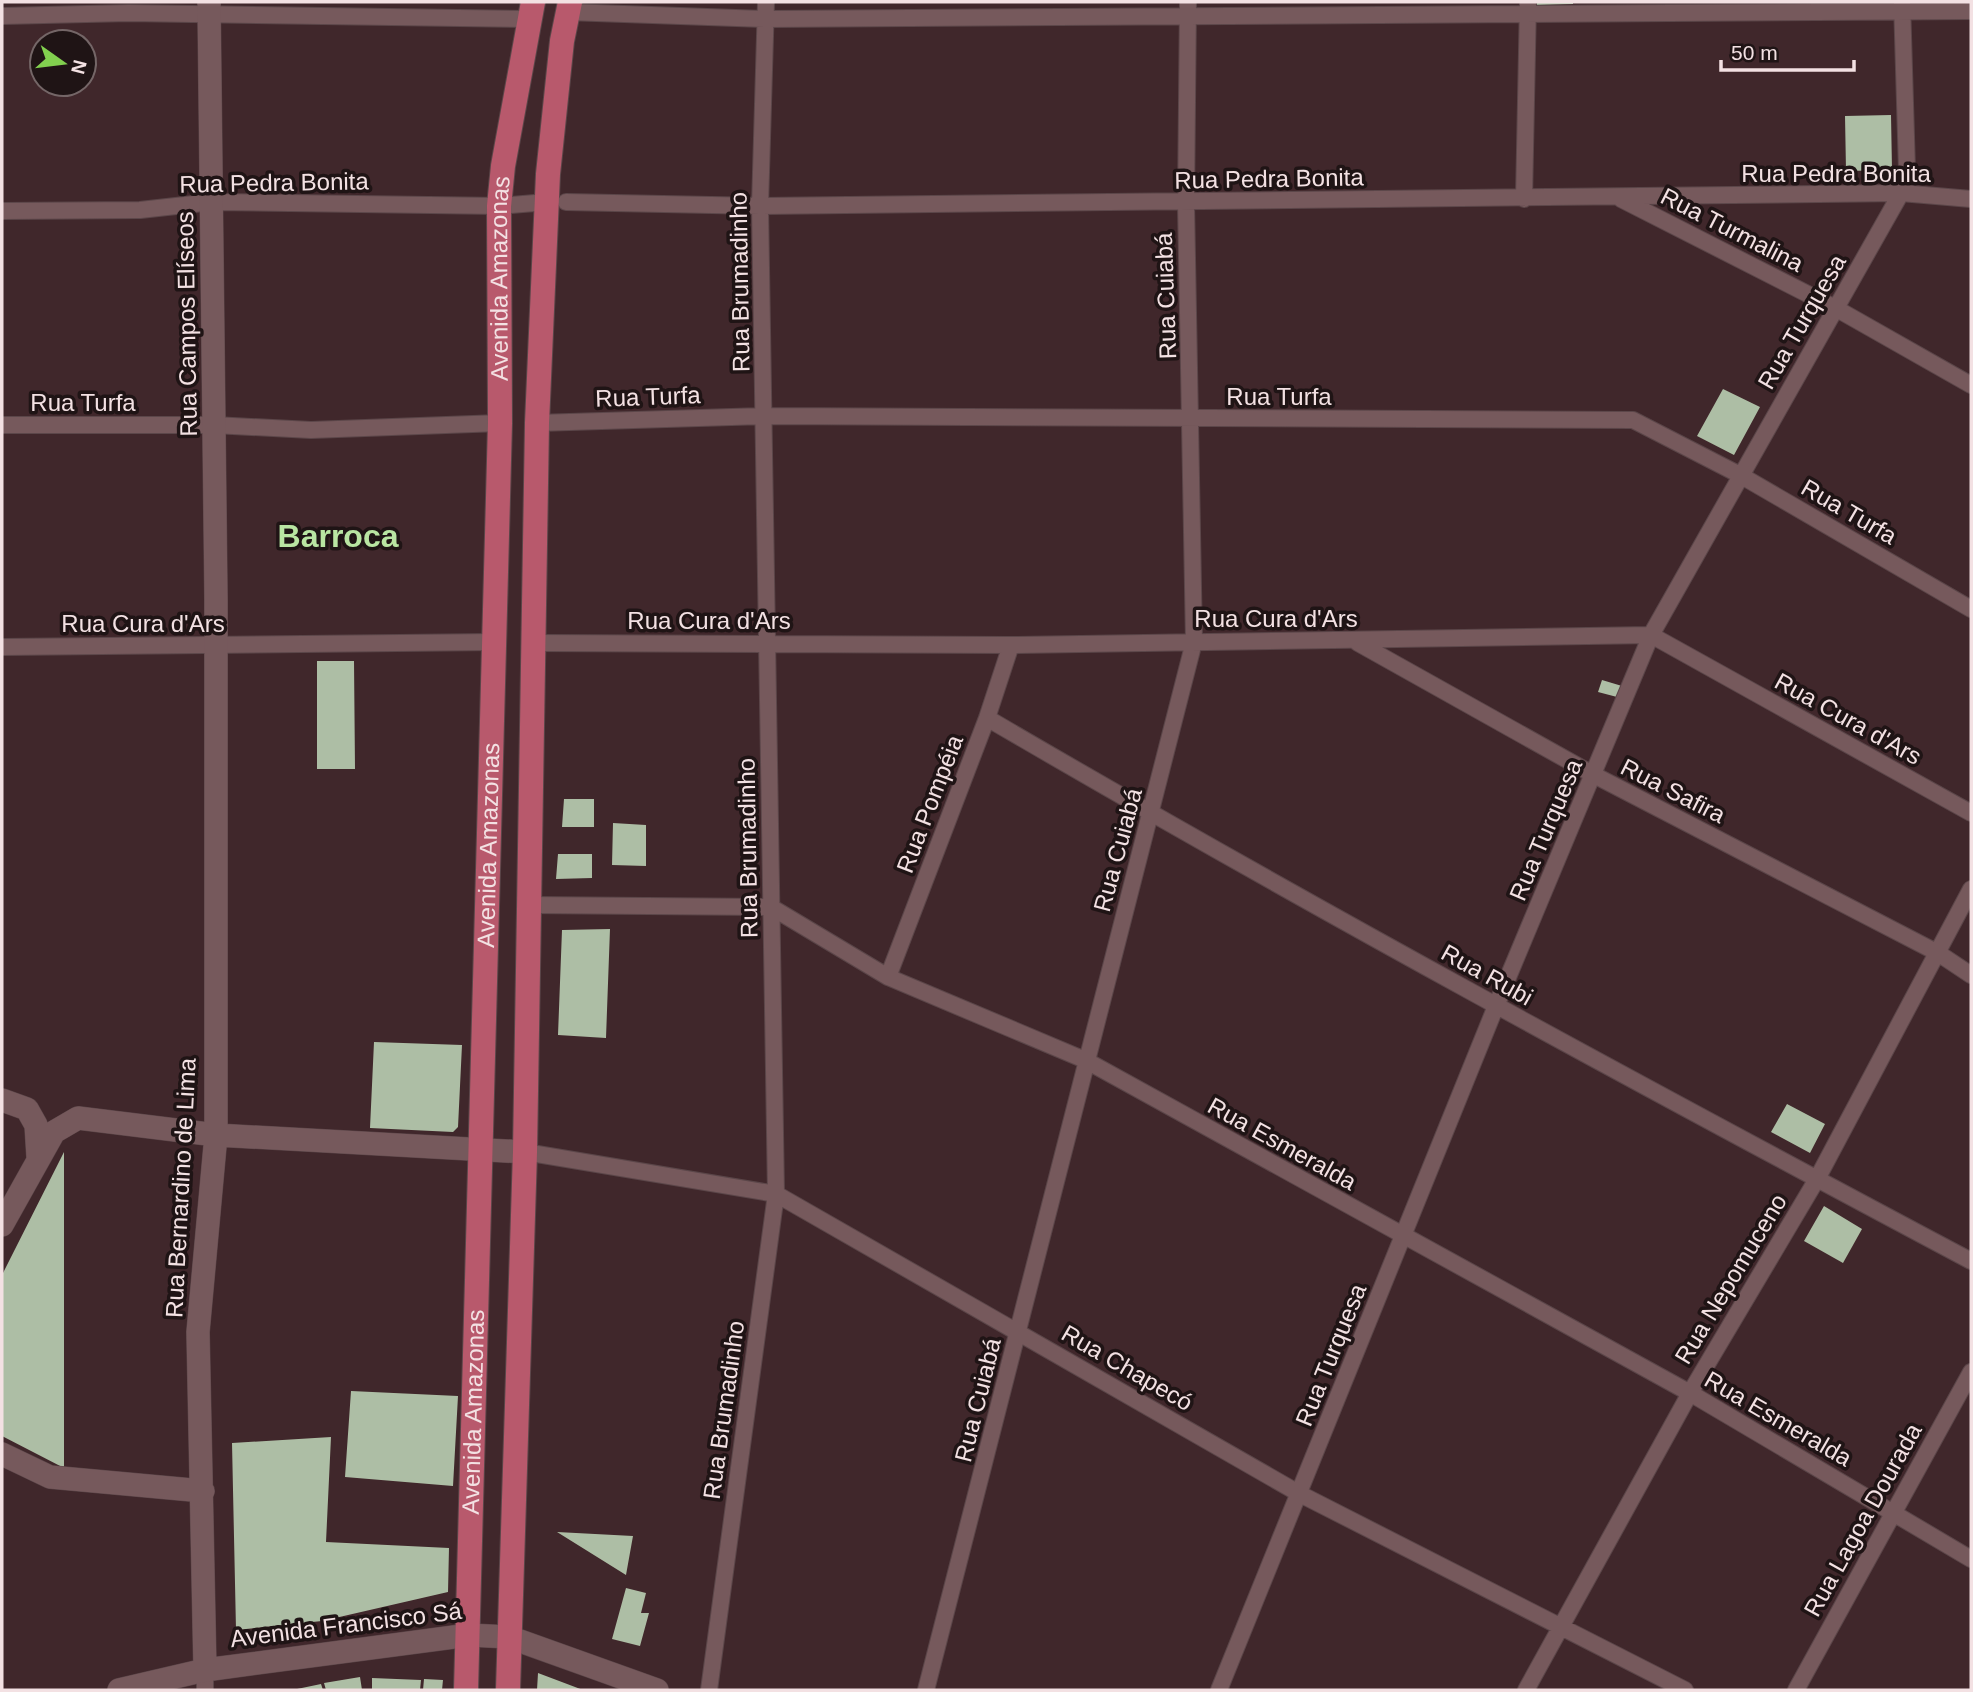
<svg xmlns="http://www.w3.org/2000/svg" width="1973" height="1692" font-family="Helvetica,sans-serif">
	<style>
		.building { fill: #adbea5 }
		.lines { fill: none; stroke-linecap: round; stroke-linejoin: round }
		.street-casing { stroke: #5b4649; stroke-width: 18 }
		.secondary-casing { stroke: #5b4649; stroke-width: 24 }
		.primary-casing { stroke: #5b4649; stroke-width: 26 }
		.street { stroke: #76595c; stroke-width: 16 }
		.secondary { stroke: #76595c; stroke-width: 23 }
		.primary { stroke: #b8596c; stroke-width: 24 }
		.labels { text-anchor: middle; stroke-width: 7; stroke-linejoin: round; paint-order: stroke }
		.street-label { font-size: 24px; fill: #f3e1e3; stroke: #1f1415 }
		.district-label { font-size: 32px; font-weight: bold; fill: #b9e5a2; stroke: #1f1415 }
	</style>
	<rect width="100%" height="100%" fill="#40272b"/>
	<!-- building -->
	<path class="building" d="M1534 2H1573V4L1534 5Z
		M1891 115 1892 170 1846 171 1845 116Z
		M1723 389 1760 407 1734 455 1697 436Z
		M317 661H354L355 769H317Z
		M1602 680 1622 686 1617 697 1598 692Z
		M564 799H594V827H562Z
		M613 823 646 825V866L612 865Z
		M558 854H592V878L556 879Z
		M610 929 606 1038 558 1035 562 930Z
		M374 1042 462 1045 458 1127 453 1132 370 1128Z
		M1787 1104 1825 1124 1810 1153 1771 1132Z
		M64 1152V1468L2 1436V1275Z
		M1824 1206 1862 1229 1843 1263 1804 1241Z
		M351 1391 458 1396 453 1486 345 1477Z
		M331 1437 326 1542 449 1548 448 1592 322 1621 236 1630 232 1443Z
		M557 1532 633 1536 626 1575Z
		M626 1588 646 1593 641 1613H649L640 1646 612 1639Z
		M538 1673 583 1690H537Z
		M360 1677 362 1690H326L324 1683Z
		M372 1678 421 1680 420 1690H372Z
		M424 1679 443 1680 442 1690H423Z
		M321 1684 323 1690H298L297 1689Z"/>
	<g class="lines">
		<!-- street casing -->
		<g class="street-casing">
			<path id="street" d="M568 12 766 19 1971 11
				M2 16 129 13 528 19
				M1524 199 1528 2
				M1621 199 1837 309 1971 385
				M566 202 760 206 1901 193 1971 199
				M2 211 140 210 212 202 499 206 547 202
				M537 423 766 416 1633 420 1740 475 1971 609
				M2 425H214L311 430 500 423
				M535 643 1011 645 1651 635 1971 813
				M1358 643 1594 775 1938 953 1971 975
				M2 647 494 642
				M987 718C1310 907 1640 1085 1971 1261
				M529 905 771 907 888 977 1085 1060 1690 1393 1971 1559
				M888 977 987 718 1011 645
				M525 1152 776 1194 1300 1494 1685 1690
				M205 1690V1670
				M709 1690 776 1194 760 206 766 2
				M926 1690 1194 642 1186 203 1188 2
				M1219 1690 1496 1006 1651 635 1901 193 1907 170 1902 2
				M1526 1690 1690 1393 1817 1179 1971 889
				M1796 1690 1971 1372"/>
		</g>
		<!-- secondary casing -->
		<g class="secondary-casing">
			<path id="secondary" d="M2 1100 27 1109 36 1125 38 1157
				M2 1225 54 1132 78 1118 216 1135 525 1152
				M2 1454 50 1477 203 1491
				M205 1670 198 1332 216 1135V600L209 2
				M119 1690 205 1670 469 1635 509 1637 657 1690"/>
		</g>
		<!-- primary casing -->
		<g class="primary-casing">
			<g id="primary">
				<path id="s1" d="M466 1690 500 423 499 206 503 166 533 2"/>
				<path d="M508 1690 525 1152 537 423 548 174 562 41 570 2"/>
			</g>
		</g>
		<!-- street -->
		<use href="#street" class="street"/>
		<!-- secondary -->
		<use href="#secondary" class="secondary"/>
		<!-- primary -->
		<use href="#primary" class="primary"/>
	</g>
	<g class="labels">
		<!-- street labels -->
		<g class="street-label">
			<text x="1836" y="182">Rua Pedra Bonita</text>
			<text transform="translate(1269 179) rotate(-1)" y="8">Rua Pedra Bonita</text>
			<text transform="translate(274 183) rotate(-1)" y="8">Rua Pedra Bonita</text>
			<text transform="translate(1732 230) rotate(27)" y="8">Rua Turmalina</text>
			<text dy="8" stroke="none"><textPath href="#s1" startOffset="1412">Avenida Amazonas</textPath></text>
			<text transform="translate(740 282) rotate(-91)" y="8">Rua Brumadinho</text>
			<text transform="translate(1166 296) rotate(-92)" y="8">Rua Cuiabá</text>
			<text transform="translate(1802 322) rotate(-60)" y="8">Rua Turquesa</text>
			<text transform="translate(187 324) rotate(-91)" y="8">Rua Campos Elíseos</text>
			<text transform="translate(648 397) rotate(-2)" y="8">Rua Turfa</text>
			<text x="1279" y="405">Rua Turfa</text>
			<text x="83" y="411">Rua Turfa</text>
			<text transform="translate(1849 512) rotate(30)" y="8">Rua Turfa</text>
			<text x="1276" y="627">Rua Cura d'Ars</text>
			<text x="709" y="629">Rua Cura d'Ars</text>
			<text x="143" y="632">Rua Cura d'Ars</text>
			<text transform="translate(1848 719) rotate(29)" y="8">Rua Cura d'Ars</text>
			<text transform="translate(1673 791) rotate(27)" y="8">Rua Safira</text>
			<text transform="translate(930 804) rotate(-69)" y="8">Rua Pompéia</text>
			<text transform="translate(1546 830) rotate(-67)" y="8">Rua Turquesa</text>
			<text dy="8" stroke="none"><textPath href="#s1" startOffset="845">Avenida Amazonas</textPath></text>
			<text transform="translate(748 848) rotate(-91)" y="8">Rua Brumadinho</text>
			<text transform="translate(1118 850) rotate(-75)" y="8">Rua Cuiabá</text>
			<text transform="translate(1487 975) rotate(29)" y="8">Rua Rubi</text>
			<text transform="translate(1282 1144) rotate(29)" y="8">Rua Esmeralda</text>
			<text transform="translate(181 1188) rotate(-87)" y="8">Rua Bernardino de Lima</text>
			<text transform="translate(1731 1279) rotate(-59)" y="8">Rua Nepomuceno</text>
			<text transform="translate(1331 1355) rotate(-68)" y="8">Rua Turquesa</text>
			<text transform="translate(1127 1368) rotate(30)" y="8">Rua Chapecó</text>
			<text transform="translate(978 1400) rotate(-76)" y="8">Rua Cuiabá</text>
			<text transform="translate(724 1410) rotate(-82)" y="8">Rua Brumadinho</text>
			<text dy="8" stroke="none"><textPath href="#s1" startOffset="278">Avenida Amazonas</textPath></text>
			<text transform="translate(1778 1419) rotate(30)" y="8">Rua Esmeralda</text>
			<text transform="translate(1863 1520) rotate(-61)" y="8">Rua Lagoa Dourada</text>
			<text transform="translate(346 1625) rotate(-7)" y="8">Avenida Francisco Sá</text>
		</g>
		<!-- district labels -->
		<g class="district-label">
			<text x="338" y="547">Barroca</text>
		</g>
	</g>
	<!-- border -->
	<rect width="1973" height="1692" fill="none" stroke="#f3e1e3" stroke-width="7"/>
	<!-- north arrow -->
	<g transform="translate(63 63) rotate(104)"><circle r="33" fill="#1f1415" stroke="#746667" stroke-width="2"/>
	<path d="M0-5L12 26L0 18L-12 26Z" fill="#82d04f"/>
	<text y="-10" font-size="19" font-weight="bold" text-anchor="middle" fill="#f3e1e3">N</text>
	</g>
	<!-- scale -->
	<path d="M1721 60v10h133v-10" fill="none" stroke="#f3e1e3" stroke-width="3.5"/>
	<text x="1731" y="60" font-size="21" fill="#f3e1e3" stroke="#1f1415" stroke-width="5" paint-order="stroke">50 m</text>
</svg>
